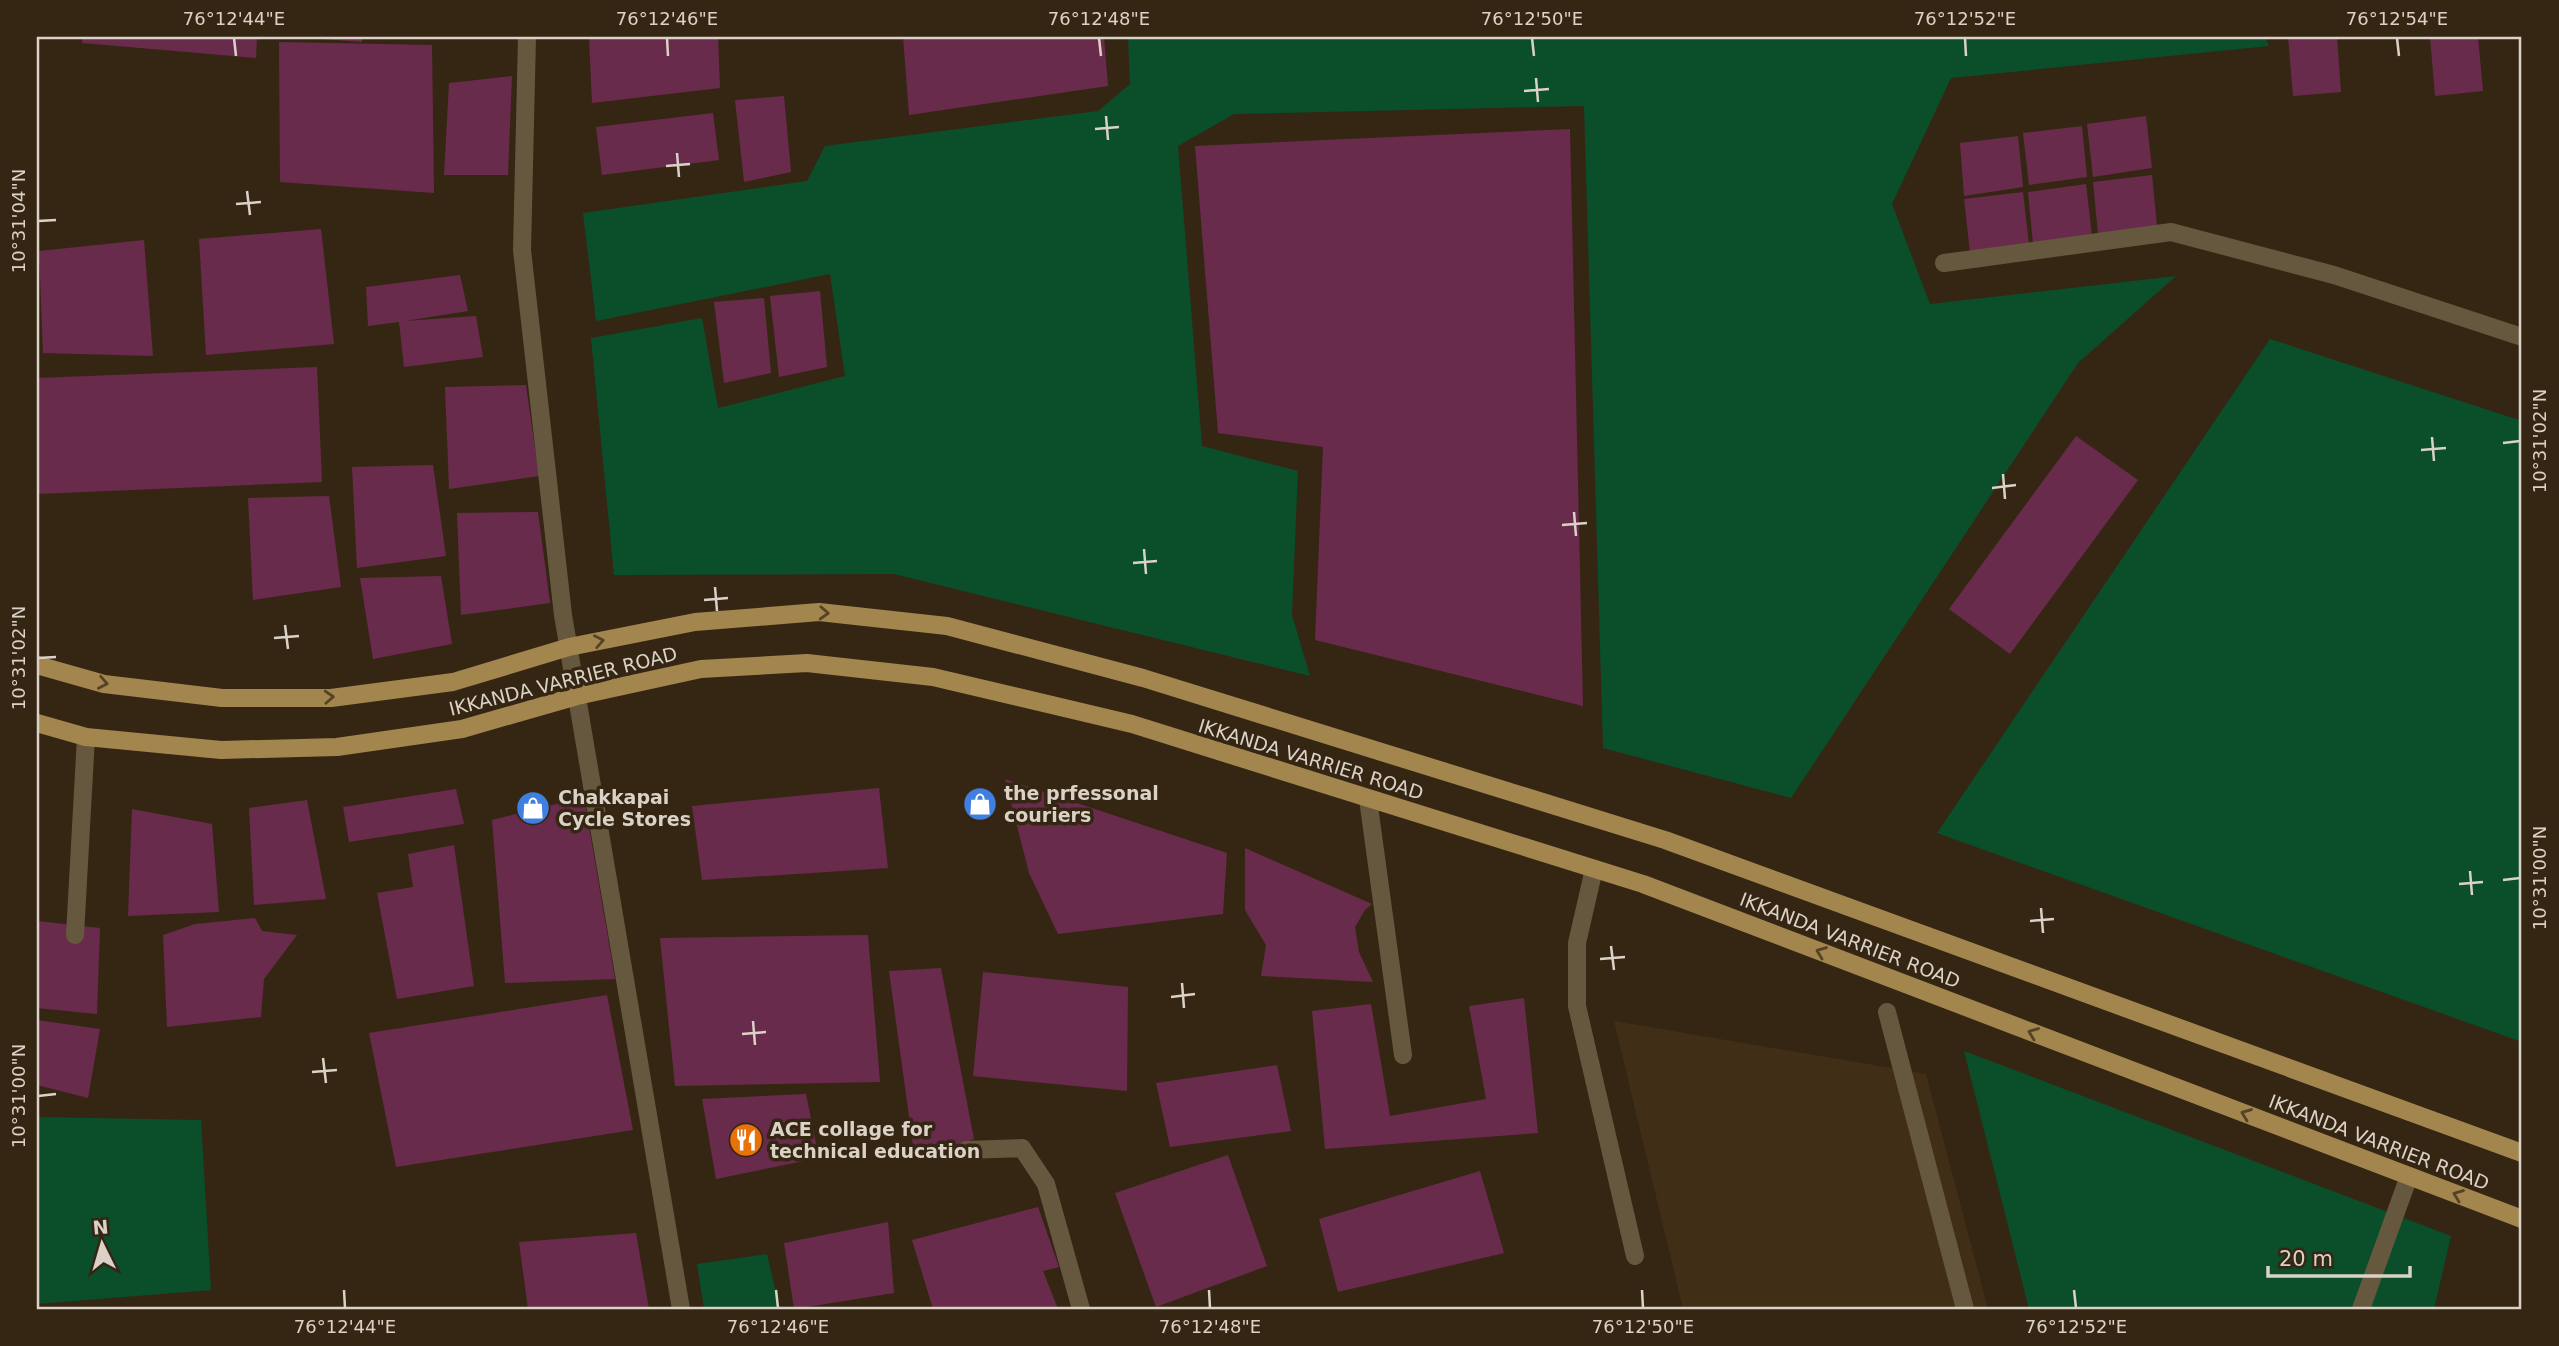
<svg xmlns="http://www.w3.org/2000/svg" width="2559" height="1346" font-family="'DejaVu Sans',sans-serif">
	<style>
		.built { fill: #412e16 }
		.green { fill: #0b4e2a }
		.building { fill: #692b4b }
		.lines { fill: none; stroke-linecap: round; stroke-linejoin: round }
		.lane { stroke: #66583e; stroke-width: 18 }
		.street { stroke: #66583e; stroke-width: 18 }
		.primary { stroke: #a2864e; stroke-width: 18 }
		.oneway { stroke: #564325 }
		.ticks { fill: none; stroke: #dbd2c7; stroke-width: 2.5 }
		.labels { text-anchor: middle; stroke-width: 7; stroke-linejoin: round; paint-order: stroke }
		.street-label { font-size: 19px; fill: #dbd2c7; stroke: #352614 }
		.poi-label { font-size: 19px; font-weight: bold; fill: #dbd2c7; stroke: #352614; text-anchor: start }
		.neatline { fill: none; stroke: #dbd2c7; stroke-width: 2.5 }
		.ticks-label { font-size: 18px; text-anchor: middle; fill: #dbd2c7 }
	</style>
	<rect width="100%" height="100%" fill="#352614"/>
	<!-- built -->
	<path class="built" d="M1614 1021 1926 1074 1988 1309H1683Z"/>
	<!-- green -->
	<path class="green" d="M1128 37H2265L2269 46 1951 78 1892 204 1930 304 2176 276 2078 363 1791 798 1603 748 1584 106 1234 114 1178 146 1202 446 1298 471 1292 615 1310 676 894 574 614 575 591 338 702 318 718 408 845 376 830 274 596 321 583 213 807 181 825 146 1098 111 1130 84Z
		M2270 339 2522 421V1042L1937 833Z
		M1964 1051 2451 1236 2434 1309H2029Z
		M37 1117 201 1120 211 1290 37 1304Z
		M767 1254 780 1309H704L697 1264Z"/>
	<!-- building -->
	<path class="building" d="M83 37H257L256 58 82 43Z
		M322 37H362V42L322 39Z
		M589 37H718L720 88 592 103Z
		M903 37H1104L1108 86 909 115Z
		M2288 37H2337L2341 92 2293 96Z
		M2430 37H2478L2483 91 2435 96Z
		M279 42 432 45 434 193 280 182Z
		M512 76 508 175H444L449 83Z
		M784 96 791 172 744 182 735 100Z
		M713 113 719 160 602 175 596 127Z
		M2146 116 2152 168 2093 177 2087 124Z
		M2082 126 2087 177 2029 185 2023 133Z
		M1570 129 1583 706 1315 640 1323 447 1218 433 1195 146Z
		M2018 136 2023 187 1964 196 1960 143Z
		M2152 175 2157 226 2098 234 2093 182Z
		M2086 184 2092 236 2033 244 2028 192Z
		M2023 192 2029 244 1970 252 1964 199Z
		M321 229 334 344 206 355 199 239Z
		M144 240 153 356 43 353 39 251Z
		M460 275 468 311 405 321 476 316 483 357 404 367 399 322 368 326 366 287Z
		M820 291 827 367 779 377 770 296Z
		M764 298 771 373 724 383 714 302Z
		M317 367 322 482 37 494V378Z
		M526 385 539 476 449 489 445 387Z
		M2076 436 2138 480 2010 654 1949 609Z
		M433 465 446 556 357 568 352 467Z
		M329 496 341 587 253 600 248 498Z
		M538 512 550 603 461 615 457 513Z
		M441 576 452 644 373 659 360 578Z
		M1005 779 1227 853 1223 914 1058 934 1029 873Z
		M879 788 888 868 702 880 692 806Z
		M456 789 464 824 349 842 343 807Z
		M584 797 615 979 505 983 492 820Z
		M307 800 326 899 254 905 249 808Z
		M132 809 212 824 219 912 128 916Z
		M454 845 474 986 397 999 377 893 413 887 408 854Z
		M1245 848 1372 904 1365 910 1355 927 1359 952 1373 982 1261 976 1266 945 1245 910Z
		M255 918 262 931 297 935 264 979 261 1017 167 1027 163 935 195 924Z
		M37 921 100 928 97 1014 37 1008Z
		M868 935 880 1082 675 1086 660 938Z
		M941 968 974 1139 915 1160 889 971Z
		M983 972 1128 987 1127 1091 973 1076Z
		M607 995 633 1130 396 1167 369 1033Z
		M1524 998 1538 1133 1325 1149 1312 1011 1371 1004 1390 1116 1486 1099 1469 1006Z
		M37 1020 100 1029 88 1098 37 1085Z
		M1277 1065 1291 1131 1170 1147 1156 1083Z
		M806 1094 819 1158 716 1179 702 1099Z
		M1228 1155 1267 1266 1156 1307 1115 1193Z
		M1480 1171 1504 1253 1338 1292 1319 1219Z
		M1038 1207 1059 1267 1043 1271 1058 1309H933L912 1240Z
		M888 1222 894 1293 794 1309 784 1243Z
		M636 1233 649 1309H528L519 1242Z"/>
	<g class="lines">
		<!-- lane -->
		<path class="lane" d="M1368 799 1403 1055
			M1594 869 1577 943V1006L1635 1256
			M1887 1012 1965 1309
			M2361 1309 2409 1176"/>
		<!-- street -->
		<path class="street" d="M527 37 522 250 563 615 681 1309
			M1944 263 2171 232 2334 275 2522 337
			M75 935 86 737
			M966 1150 1022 1148 1046 1184 1081 1309"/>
		<!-- primary -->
		<path class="primary" d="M37 665 104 684 222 698H331L453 682 569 647 695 622 819 612 947 626 1143 678 1665 840 2522 1153
			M37 723 86 737 221 750 337 747 462 729 577 696 701 669 807 663 933 677 1132 724 1643 884 2522 1219"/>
	</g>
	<!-- one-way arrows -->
	<defs><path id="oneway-chevron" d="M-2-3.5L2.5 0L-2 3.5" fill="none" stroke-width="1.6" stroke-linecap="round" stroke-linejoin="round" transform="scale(1.75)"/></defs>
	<g class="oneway">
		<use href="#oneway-chevron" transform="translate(824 613) rotate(3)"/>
		<use href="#oneway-chevron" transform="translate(599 641) rotate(-11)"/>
		<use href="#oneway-chevron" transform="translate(103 683) rotate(11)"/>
		<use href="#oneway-chevron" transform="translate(329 697) rotate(-3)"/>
		<use href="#oneway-chevron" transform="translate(1821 952) rotate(-159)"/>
		<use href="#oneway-chevron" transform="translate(2033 1033) rotate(-159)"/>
		<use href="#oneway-chevron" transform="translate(2246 1114) rotate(-159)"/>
		<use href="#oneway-chevron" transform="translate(2458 1195) rotate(-159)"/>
	</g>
	<!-- ticks -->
	<path class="ticks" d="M234 38 236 56M667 38 668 56M1099 38 1101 56M1532 38 1534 56M1965 38 1966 56M2397 38 2399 56M1536 78 1538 102M1524 91 1549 89M1106 116 1108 140M1095 129 1119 127M677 153 679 177M666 166 690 164M247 191 250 215M236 204 261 202M38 221 56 220M2432 437 2434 461M2503 443 2520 441M2421 450 2446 448M2003 474 2005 499M1992 488 2016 485M1574 512 1576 536M1562 525 1587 523M1144 549 1146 574M1133 563 1157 561M715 587 717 611M704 600 728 598M285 625 288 649M274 638 299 636M38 658 56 657M2470 871 2472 895M2503 880 2520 878M2459 884 2483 882M2041 908 2043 933M2030 921 2054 919M1611 946 1614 970M1600 959 1625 957M1182 983 1184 1008M1171 997 1195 994M753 1021 755 1045M742 1034 766 1032M323 1058 326 1083M312 1072 337 1070M38 1096 56 1094M344 1290 345 1308M776 1290 778 1308M1209 1290 1210 1308M1642 1290 1643 1308M2074 1290 2076 1308"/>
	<!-- icons -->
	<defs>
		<g id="shop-disc" transform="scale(1.75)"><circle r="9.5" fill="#3f7fe0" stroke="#352614"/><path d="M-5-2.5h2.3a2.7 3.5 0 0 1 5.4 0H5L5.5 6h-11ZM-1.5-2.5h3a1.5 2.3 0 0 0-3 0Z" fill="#fff"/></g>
		<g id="restaurant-disc" transform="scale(1.75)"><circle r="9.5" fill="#e8710a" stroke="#352614"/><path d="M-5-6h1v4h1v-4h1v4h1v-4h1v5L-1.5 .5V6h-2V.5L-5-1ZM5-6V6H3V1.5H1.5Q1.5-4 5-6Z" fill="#fff"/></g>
	</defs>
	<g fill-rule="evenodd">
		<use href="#shop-disc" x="980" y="804"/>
		<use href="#shop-disc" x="533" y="808"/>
		<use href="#restaurant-disc" x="746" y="1140"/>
	</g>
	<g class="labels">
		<!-- street labels -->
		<g class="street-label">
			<text transform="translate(563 681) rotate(-14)" y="7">IKKANDA VARRIER ROAD</text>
			<text transform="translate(1311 759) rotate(17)" y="7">IKKANDA VARRIER ROAD</text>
			<text transform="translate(1850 940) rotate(21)" y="7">IKKANDA VARRIER ROAD</text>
			<text transform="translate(2379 1142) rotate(21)" y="7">IKKANDA VARRIER ROAD</text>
		</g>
		<!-- poi labels -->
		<g class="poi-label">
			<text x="1004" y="800">the prfessonal<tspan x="1004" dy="22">couriers</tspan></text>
			<text x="558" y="804">Chakkapai<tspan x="558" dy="22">Cycle Stores</tspan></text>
			<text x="770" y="1136">ACE collage for<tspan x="770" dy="22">technical education</tspan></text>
		</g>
	</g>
	<!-- border -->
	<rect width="2559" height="1346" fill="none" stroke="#352614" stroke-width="77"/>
	<!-- north arrow -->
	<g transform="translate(102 1244) rotate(355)" stroke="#352614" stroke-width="5" paint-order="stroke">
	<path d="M0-5L12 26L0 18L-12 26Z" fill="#dbd2c7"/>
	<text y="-10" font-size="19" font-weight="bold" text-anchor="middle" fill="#dbd2c7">N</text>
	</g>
	<!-- scale -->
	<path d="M2268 1266v10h142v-10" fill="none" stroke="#dbd2c7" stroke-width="3.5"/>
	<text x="2279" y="1266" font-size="21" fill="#dbd2c7" stroke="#352614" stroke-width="5" paint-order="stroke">20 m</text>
	<rect x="38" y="38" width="2482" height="1270" class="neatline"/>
	<g class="ticks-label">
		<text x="234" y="25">76°12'44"E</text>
		<text x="667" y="25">76°12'46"E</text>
		<text x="1099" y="25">76°12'48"E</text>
		<text x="1532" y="25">76°12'50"E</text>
		<text x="1965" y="25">76°12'52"E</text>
		<text x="2397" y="25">76°12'54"E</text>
		<text transform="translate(19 221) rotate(-90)" y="6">10°31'04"N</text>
		<text transform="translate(2540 441) rotate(-90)" y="6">10°31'02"N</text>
		<text transform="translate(19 658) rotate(-90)" y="6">10°31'02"N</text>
		<text transform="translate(2540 878) rotate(-90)" y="6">10°31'00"N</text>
		<text transform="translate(19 1096) rotate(-90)" y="6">10°31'00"N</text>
		<text x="345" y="1333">76°12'44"E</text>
		<text x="778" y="1333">76°12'46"E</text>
		<text x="1210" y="1333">76°12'48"E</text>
		<text x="1643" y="1333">76°12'50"E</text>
		<text x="2076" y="1333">76°12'52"E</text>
	</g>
</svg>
